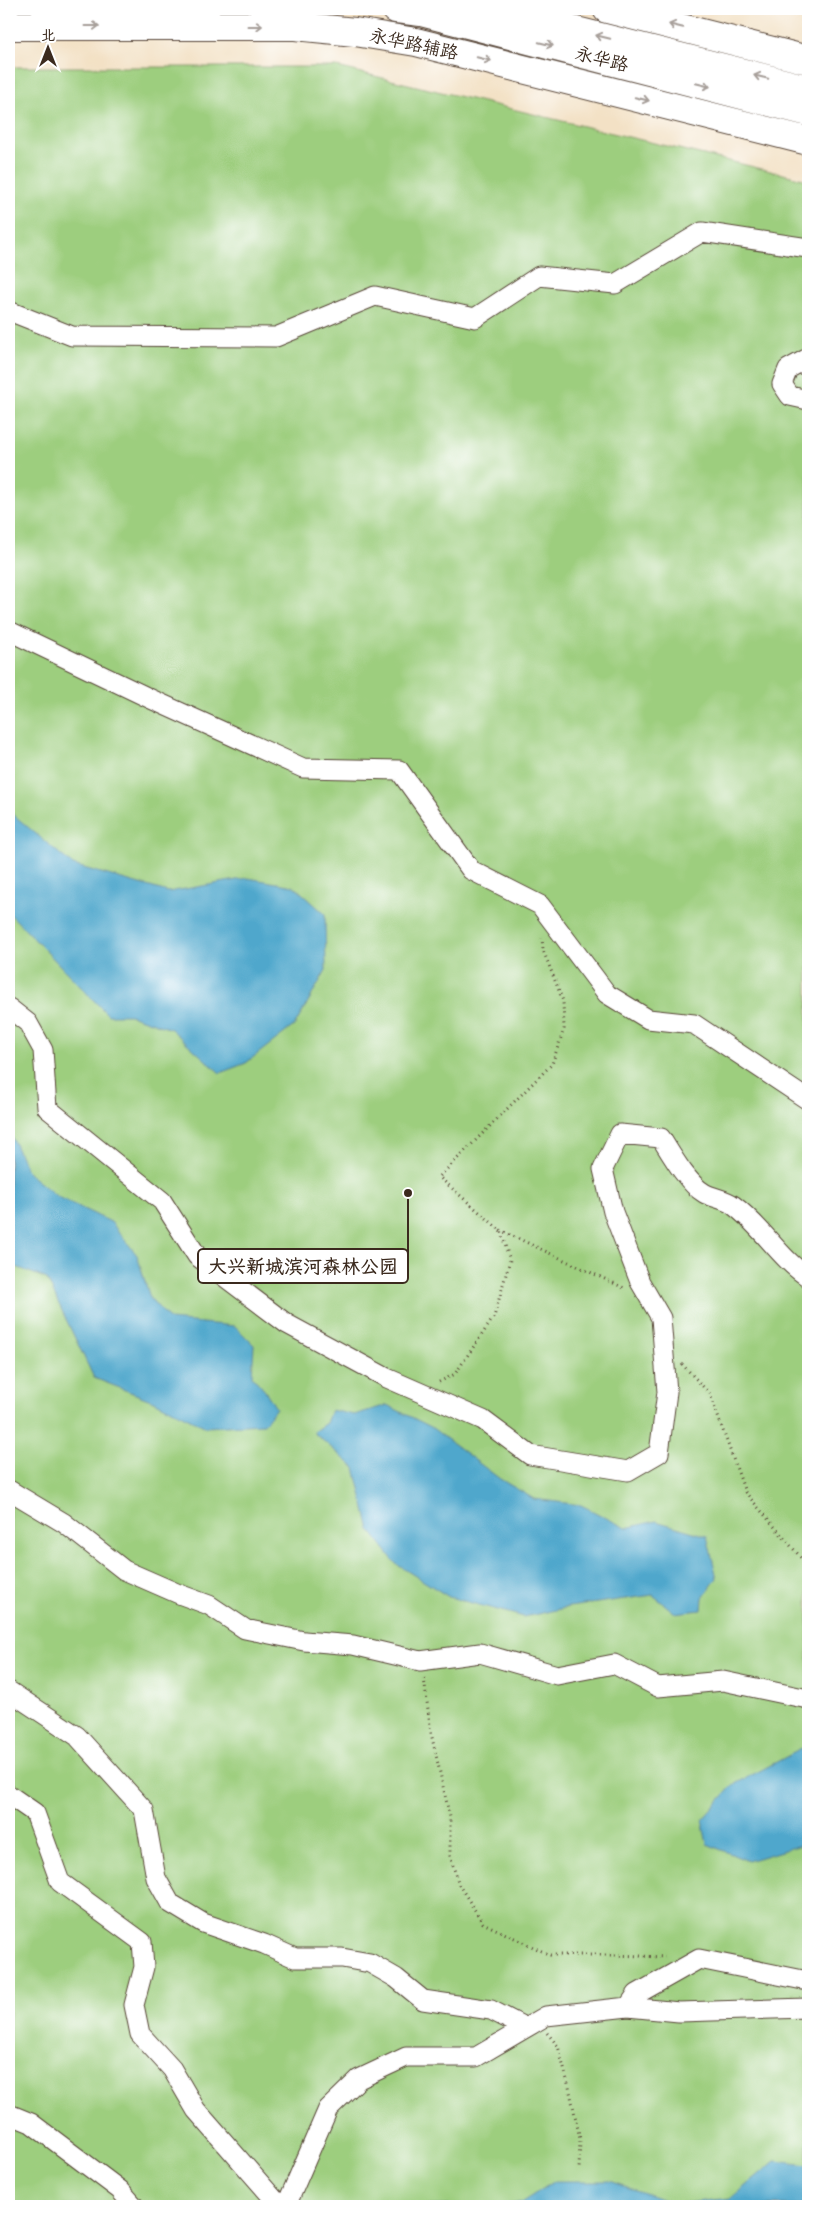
<svg xmlns="http://www.w3.org/2000/svg" width="817" height="2215" font-family="'Gochi Hand','LXGW WenKai TC',sans-serif">
	<style>
		.green { fill: #9dce7e; stroke: #6c7c4e }
		.water { fill: #4fa7cc; stroke: #456875 }
		.lines { fill: none; stroke-linecap: round; stroke-linejoin: round }
		.street-casing { stroke: #574537; stroke-width: 21 }
		.secondary-casing { stroke: #574537; stroke-width: 30 }
		.path { stroke: #574537; stroke-width: 3; stroke-dasharray: 1 4; stroke-linecap: butt }
		.street { stroke: #fff; stroke-width: 19 }
		.secondary { stroke: #fff; stroke-width: 28 }
		.oneway { stroke: #a79f9a }
		.labels { text-anchor: middle; stroke-width: 4; stroke-linejoin: round; paint-order: stroke }
		.street-label { font-size: 18px; fill: #3b2a1e; stroke: #fff }
		.leader { fill: none; stroke: #3b2a1e; stroke-width: 2 }
		.callout-dot { fill: #3b2a1e; stroke: #fff; stroke-width: 2 }
		.callout { fill: #fff; stroke: #3b2a1e; stroke-width: 2 }
		.callout-label { font-size: 19px; text-anchor: middle; font-weight: bold; fill: #3b2a1e }
	</style>
	<rect width="100%" height="100%" fill="#fff"/>
	<filter id="ink" filterUnits="userSpaceOnUse"><feTurbulence type="fractalNoise" baseFrequency=".02" numOctaves="2"/><feDisplacementMap in="SourceGraphic" scale="10" xChannelSelector="R" yChannelSelector="G"/><feConvolveMatrix kernelMatrix="1 2 1 2 8 2 1 2 1" color-interpolation-filters="sRGB"/></filter>
	<filter id="wash" filterUnits="userSpaceOnUse"><feTurbulence type="fractalNoise" baseFrequency=".0096" numOctaves="4" result="noise"/><feDisplacementMap in="SourceGraphic" scale="20" xChannelSelector="R" yChannelSelector="G"/><feGaussianBlur stdDeviation="1.12" result="paint"/><feColorMatrix in="noise" values="0 0 0 0 0 0 0 0 0 0 0 0 0 0 0 0 0 1.4 0 .05"/><feComposite in="paint" operator="in"/></filter>
	<g filter="url(#wash)">
		<rect width="100%" height="100%" fill="#f3e1c5"/>
		<!-- green -->
		<path class="green" d="M9 67H337L808 180V2206H9Z"/>
		<!-- water -->
		<path class="water" d="M9 811 73 865 168 892 248 878 294 886 325 914 326 970 295 1025 246 1063 220 1073 171 1029 130 1015H108L9 913Z
			M9 1131 28 1173 58 1197 111 1222 137 1255 150 1298 170 1320 235 1326 254 1345 252 1376 266 1392 276 1408 264 1424 206 1427 156 1402 94 1378 47 1279 9 1264Z
			M387 1405 431 1427 500 1479 534 1499 581 1505 626 1528 656 1521 707 1536 717 1578 703 1598 702 1610 675 1613 653 1595 569 1607 524 1617 449 1597 396 1564 370 1530 355 1468 313 1432 326 1423 331 1410 354 1415Z
			M803 1748 808 1749V1843L748 1861 707 1844 702 1820 733 1785Z
			M775 2161 808 2165V2206H431L519 2204 555 2181H609L676 2204 731 2198Z"/>
	</g>
	<g filter="url(#ink)">
		<g class="lines">
			<!-- street casing -->
			<g class="street-casing">
				<path id="street" d="M9 311 72 336 276 337 375 296 475 318 539 276 615 284 702 232 808 248
					M808 358 788 369 782 384 790 396 808 400
					M9 631 151 699 303 768 399 770 471 870 540 905 607 994 648 1019 694 1024 808 1100
					M9 1008 28 1023 43 1050 47 1108 162 1201 197 1256 287 1324 387 1378 483 1420 530 1455 628 1471 659 1453 667 1392 661 1318 640 1282 613 1212 603 1169 620 1134 661 1138C671 1154 688 1184 704 1193 713 1198 725 1199 733 1205 762 1226 779 1258 808 1277
					M9 1490 64 1523 124 1570 179 1594 209 1605 245 1629 304 1641 353 1645 420 1661 480 1653 557 1675 614 1664 658 1687 723 1681 808 1699
					M9 1691 77 1736 144 1810 156 1878 170 1903 203 1923 264 1944 295 1958H342L370 1963 396 1978 423 2000 491 2010 526 2028
					M9 1795 35 1813 60 1882 142 1942 144 1967 134 2005 140 2034 172 2069 196 2110 280 2206
					M628 2007 637 1994 699 1959 808 1981
					M9 2114 31 2123 120 2190 134 2206
					M286 2206 328 2109 359 2079 406 2057H476L546 2016 628 2007 679 2012 808 2008"/>
			</g>
			<!-- secondary casing -->
			<g class="secondary-casing">
				<path id="secondary" d="M396 9 421 12 808 112
					M488 9 808 89
					M607 9 808 60
					M9 26H295L355 32 416 42 808 141"/>
			</g>
			<!-- path -->
			<path class="path" d="M500 1230 624 1288
				M682 1364 710 1394 745 1492 808 1566
				M439 1382 455 1374 494 1317 510 1260 500 1230 439 1177 552 1064 564 1029 563 1001 543 950 542 938
				M424 1678 431 1733 450 1817V1856L459 1885 483 1923 550 1955H614L665 1957
				M547 2033 558 2046 569 2087 580 2139 579 2171"/>
			<!-- street -->
			<use href="#street" class="street"/>
			<!-- secondary -->
			<use href="#secondary" class="secondary"/>
		</g>
		<!-- one-way arrows -->
		<defs><path id="oneway-shaft" d="M-6 0H5M1.5-3L5.5 0L1.5 3" fill="none" stroke-width="1.6" stroke-linecap="round" stroke-linejoin="round" transform="scale(1.25)"/></defs>
		<g class="oneway">
			<use href="#oneway-shaft" transform="translate(92 26)"/>
			<use href="#oneway-shaft" transform="translate(255 26)"/>
			<use href="#oneway-shaft" transform="translate(676 26) rotate(-166)"/>
			<use href="#oneway-shaft" transform="translate(603 37) rotate(-166)"/>
			<use href="#oneway-shaft" transform="translate(546 44) rotate(14)"/>
			<use href="#oneway-shaft" transform="translate(484 59) rotate(14)"/>
			<use href="#oneway-shaft" transform="translate(761 77) rotate(-166)"/>
			<use href="#oneway-shaft" transform="translate(703 85) rotate(14)"/>
			<use href="#oneway-shaft" transform="translate(642 99) rotate(14)"/>
		</g>
	</g>
	<g class="labels">
		<!-- street labels -->
		<g class="street-label">
			<text transform="translate(414 44) rotate(12)" y="6">永华路辅路</text>
			<text transform="translate(602 59) rotate(14)" y="6">永华路</text>
		</g>
	</g>
	<!-- callouts -->
	<path class="leader" d="M408 1193L408 1266"/>
	<circle class="callout-dot" cx="408" cy="1193" r="5"/>
	<rect class="callout" x="198" y="1249" width="210" height="34" rx="5"/>
	<g class="callout-label">
		<text x="303" y="1273">大兴新城滨河森林公园</text>
	</g>
	<!-- margin -->
	<rect width="817" height="2215" fill="none" stroke="#fff" stroke-width="30"/>
	<!-- north arrow -->
	<g transform="translate(48 48)" stroke="#ffffff" stroke-width="4" paint-order="stroke">
	<path d="M0-4L9 19L0 12L-9 19Z" fill="#3b2a1e"/>
	<text y="-8" font-size="14" font-weight="bold" text-anchor="middle" fill="#3b2a1e">北</text>
	</g>
</svg>
